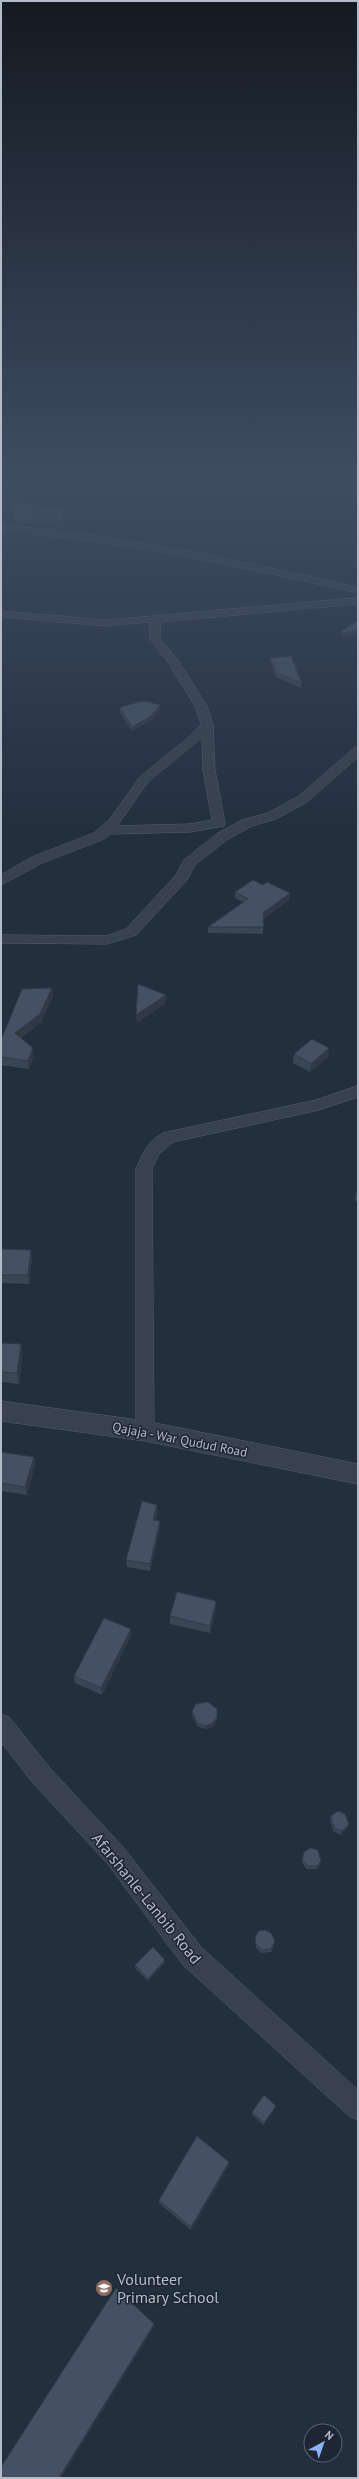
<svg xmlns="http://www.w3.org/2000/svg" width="359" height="2479" font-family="'PT Sans',sans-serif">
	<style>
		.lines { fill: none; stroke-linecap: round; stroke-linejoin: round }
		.minor-casing { stroke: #565f6c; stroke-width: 1 }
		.tertiary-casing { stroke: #565f6c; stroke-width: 1 }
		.minor { fill: #38414e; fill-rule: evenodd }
		.tertiary { fill: #38414e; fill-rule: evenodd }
		.wall { fill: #3b4654 }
		.shaded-wall { fill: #303945 }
		.building { fill: #455162; stroke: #303945 }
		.labels { text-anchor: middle; stroke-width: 3; stroke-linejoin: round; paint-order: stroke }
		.street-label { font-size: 13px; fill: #b4bcc9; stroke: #1d2633 }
		.near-street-label { font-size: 16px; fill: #b4bcc9; stroke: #1d2633 }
		.near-poi-label { font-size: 16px; fill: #b4bcc9; stroke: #1d2633; text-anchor: start }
	</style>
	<rect width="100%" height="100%" fill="#242f3e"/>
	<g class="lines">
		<!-- minor casing -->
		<g class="minor-casing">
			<path id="minor" d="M1 525C122 535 240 561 358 587V593C240 567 122 541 1 531Z
				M358 598V604L160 622V639L178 660 207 706 213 724 215 770 225 823 224 826 190 832 110 834 104 839 42 863 1 885V875L32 857 94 833 109 820 140 777 191 735 201 724 195 706 167 661 150 639 149 622 106 626 1 617V611L106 620ZM202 738 203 770 212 820 190 824 117 826 148 782Z
				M358 747V757L307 802 276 819 252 826 228 839 195 865 187 880 136 935 107 944 1 943V935L106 936 126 929 176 875 184 860 218 833 242 820 268 813 299 796 354 748Z
				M358 1086V1097L319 1110 173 1142 159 1154 152 1169 154 1431 152 1437 145 1439 138 1437 136 1431V1169C142 1154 148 1141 163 1133L316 1100Z
				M1 1714 9 1717 49 1767 123 1847 201 1947 358 2090V2120L349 2116 183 1965 107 1863 33 1783 1 1742Z"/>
		</g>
		<!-- tertiary casing -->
		<g class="tertiary-casing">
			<path id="tertiary" d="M1 1401 145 1421 358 1464V1484L145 1441 1 1421Z"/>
		</g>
		<!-- minor -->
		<use href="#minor" class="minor"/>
		<!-- tertiary -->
		<use href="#tertiary" class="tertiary"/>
	</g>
	<!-- wall -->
	<path class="wall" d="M12 503 62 508V521L15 524Z
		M270 658 302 683 301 688 276 677 270 662Z
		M120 707 160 709 151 720 132 731 120 712Z
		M263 885 290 893 289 900 263 919V934L208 933V927L243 902 235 898V892Z
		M53 996 41 1022 21 1038 34 1056 29 1069 1 1065V1040Z
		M329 1048 328 1057 310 1072 293 1063 294 1054Z
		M358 1191V1203L355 1201 356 1193Z
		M1 1249 32 1258 29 1284 1 1283Z
		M1 1343 21 1344 22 1356 19 1384 1 1382Z
		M1 1452 34 1457 35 1465 27 1495 1 1491Z
		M157 1505 158 1512 155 1521 160 1528 150 1571 127 1567 126 1560Z
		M216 1608 210 1633 170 1624V1616Z
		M131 1636 102 1695 75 1683 74 1676Z
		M192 1711 217 1720 213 1727 205 1729 197 1726 192 1715Z
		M331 1816 348 1827 341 1835 333 1831 330 1819Z
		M304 1852 321 1861 320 1864 317 1869H307L302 1863Z
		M255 1937 275 1941 274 1944 271 1952 261 1953 256 1947 255 1940Z
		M165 1960V1963L148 1981 135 1968V1965Z
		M275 2108 263 2125 252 2114V2112Z
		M229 2162 228 2166 191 2230 159 2203V2200Z"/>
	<!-- shaded-wall -->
	<path class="shaded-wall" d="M358 630V634L342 637V633Z
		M160 705V709L151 720 132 731V727Z
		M290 893 289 900 263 920V913Z
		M52 988 53 996 41 1022 16 1041 15 1033Z
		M166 995V1003L137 1023 136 1015Z
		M33 1048 34 1056 29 1069 28 1061Z
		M329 1048 328 1057 310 1072 311 1064Z
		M31 1250 32 1258 29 1284 28 1275Z
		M21 1344 22 1356 19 1384 17 1373Z
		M34 1457 35 1465 27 1495 25 1487Z
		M157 1505 158 1512 153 1527V1520Z
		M160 1521V1528L150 1571V1564Z
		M216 1601V1608L210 1633V1626Z
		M131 1629V1636L102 1695 101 1688Z
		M217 1717V1720L213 1727 205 1729V1726Z
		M349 1824 348 1827 341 1835 342 1831Z
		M321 1861 320 1864 317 1869V1866Z
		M165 1960V1963L148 1981V1979Z
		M229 2162 228 2166 191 2230V2227Z
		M154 2324V2327L61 2478H59Z"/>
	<!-- building -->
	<path class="building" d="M12 503 62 508 61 517 14 520Z
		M358 621V630L342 633 341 631Z
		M291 656 302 683 276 673 270 658Z
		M144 701 160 705 151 716 132 727 120 707Z
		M253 880 263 885 267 882 290 893 263 913 264 927H208L248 899 235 892Z
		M138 984 166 995 136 1015Z
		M52 988 40 1014 15 1033 33 1048 28 1061 1 1057V1040L22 989Z
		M312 1039 329 1048 311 1064 294 1054Z
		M1 1249 31 1250 28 1275H1Z
		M1 1343 21 1344 17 1373 1 1372Z
		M1 1452 34 1457 25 1487 1 1483Z
		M142 1501 157 1505 153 1520 160 1521 150 1564 126 1560Z
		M177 1592 216 1601 210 1626 170 1616Z
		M104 1618 131 1629 101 1688 74 1676Z
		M208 1702 217 1709V1717L213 1723 205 1726 197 1723 192 1711 196 1704Z
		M338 1811 345 1814 349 1824 342 1831 334 1828 331 1816Z
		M310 1848 318 1850 321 1861 317 1866H308L302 1860 304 1852Z
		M265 1930 271 1933 275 1941 271 1949 262 1950 256 1944 255 1937 259 1931Z
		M153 1947 165 1960 148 1979 135 1965Z
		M264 2095 276 2106 264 2123 252 2112Z
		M197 2136 229 2162 191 2227 159 2200Z
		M116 2288 154 2324 59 2478H1V2467Z"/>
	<!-- sky -->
	<linearGradient id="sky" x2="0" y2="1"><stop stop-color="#141a22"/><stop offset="0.58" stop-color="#3f4d63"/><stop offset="1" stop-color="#3f4d63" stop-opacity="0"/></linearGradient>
	<rect width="359" height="830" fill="url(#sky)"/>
	<!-- icons -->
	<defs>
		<g id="school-disc" transform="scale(0.9)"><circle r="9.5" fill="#8d6e63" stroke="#1d2633"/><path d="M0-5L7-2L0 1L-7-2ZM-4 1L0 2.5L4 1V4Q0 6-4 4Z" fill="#fff"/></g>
	</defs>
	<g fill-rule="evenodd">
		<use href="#school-disc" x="104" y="2288"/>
	</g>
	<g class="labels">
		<!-- street labels -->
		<g class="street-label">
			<text transform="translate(180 1439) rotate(11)" y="5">Qajaja - War Qudud Road</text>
		</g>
		<!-- near-street labels -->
		<g class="near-street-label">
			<text transform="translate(147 1898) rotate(51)" y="6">Afarshanle-Lanbib Road</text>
		</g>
		<!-- near-poi labels -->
		<g class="near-poi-label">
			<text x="117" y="2285">Volunteer<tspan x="117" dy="18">Primary School</tspan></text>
		</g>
	</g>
	<!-- border -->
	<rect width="359" height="2479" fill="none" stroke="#b4bcc9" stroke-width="4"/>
	<!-- north arrow -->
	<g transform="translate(323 2443) rotate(40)"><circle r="19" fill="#1d2633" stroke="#59626f"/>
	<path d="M0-3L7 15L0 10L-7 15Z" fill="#8ab4f8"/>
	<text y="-6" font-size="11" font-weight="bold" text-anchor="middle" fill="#b4bcc9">N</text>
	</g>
</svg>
